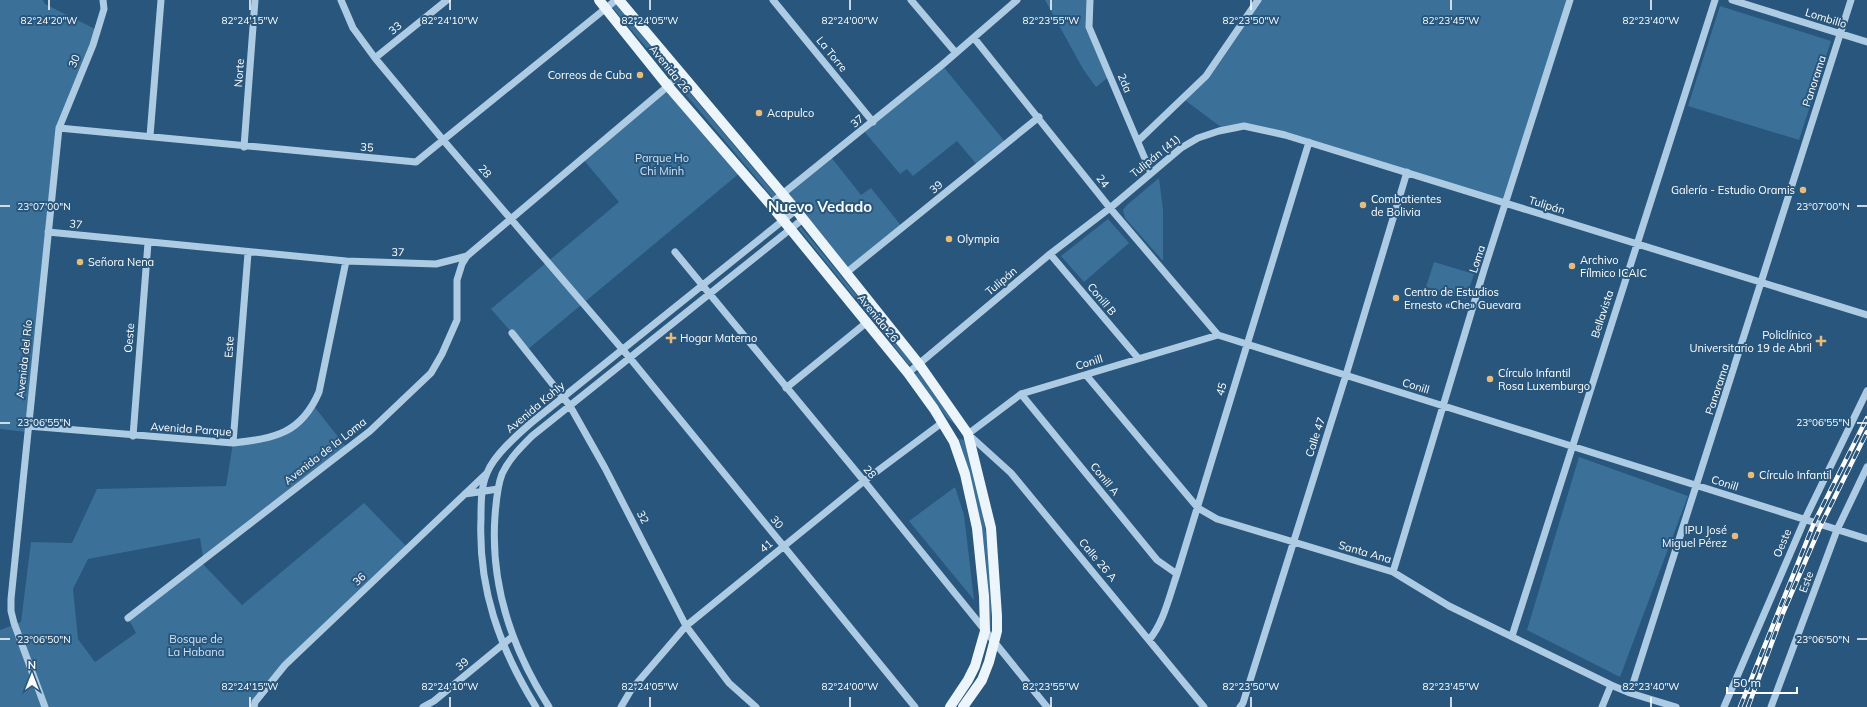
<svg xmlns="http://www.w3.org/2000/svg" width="1867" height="707" font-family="Mulish,sans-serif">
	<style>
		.green { fill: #3b7099 }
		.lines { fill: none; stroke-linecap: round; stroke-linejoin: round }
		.minor { stroke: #adcce4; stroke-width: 7 }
		.major { stroke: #ecf4fc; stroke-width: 10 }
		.rail-casing { stroke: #fff; stroke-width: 4.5 }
		.rail { stroke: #28567c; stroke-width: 3; stroke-dasharray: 9; stroke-linecap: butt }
		.ticks { fill: none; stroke: #fff; stroke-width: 1.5 }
		.poi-dot { fill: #ecbb73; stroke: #28567c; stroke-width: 1.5 }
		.labels { text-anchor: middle; stroke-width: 4; stroke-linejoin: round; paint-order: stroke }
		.street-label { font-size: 11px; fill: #fff; stroke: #28567c }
		.poi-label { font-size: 11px; fill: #fff; stroke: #28567c; text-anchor: start }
		.park-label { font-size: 11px; fill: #cfe4f4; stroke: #28567c }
		.district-label { font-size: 15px; font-weight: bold; fill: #fff; stroke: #28567c }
		.ticks-label { font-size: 10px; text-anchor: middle; fill: #fff; stroke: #28567c; stroke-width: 4; stroke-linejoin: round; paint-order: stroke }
	</style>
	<rect width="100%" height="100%" fill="#28567c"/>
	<!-- green -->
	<path class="green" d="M0 0H43L45 4 97 30 59 128 27 432 0 429Z
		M1045 0H1090L1089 27 1110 76 1096 87 1083 69Z
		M1258 0H1570L1507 204 1244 126 1225 130 1182 98 1206 76Z
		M616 4 674 74 671 77 612 7Z
		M1720 6 1831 41 1799 140 1688 106Z
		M942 65 1006 143 978 166 957 141 913 176 907 169 900 174 863 130Z
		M679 80 776 195 773 198 675 82Z
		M668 86 741 172 527 350 491 309 619 202 582 158Z
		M831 157 861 195 871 188 903 228 846 273 783 195Z
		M1159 178 1163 210V261L1125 218 1123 210 1127 205Z
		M1108 219 1129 243 1084 282 1061 256Z
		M801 227 912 363 909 365 799 229Z
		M1434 262 1474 274 1466 299 1426 287Z
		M918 372 957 426 947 418 915 374Z
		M313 405 347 448 203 557 200 538 88 559 73 589 78 639 95 662 136 633 128 618 202 563 242 605 364 503 408 548 285 665 254 707H0V630L21 622 31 542 72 543 97 489 226 486 233 443 284 432Z
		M959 439 964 440C985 502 993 568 991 633L990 632C989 562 981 505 959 439Z
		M1579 457 1688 496 1620 677 1527 630Z
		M955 487 964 515 974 600 909 521Z"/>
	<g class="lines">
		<!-- minor -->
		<path class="minor" d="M341 0 353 28 375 58 444 141 629 357 915 707
			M773 0 873 122
			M911 0 956 53
			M1090 0 1089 27 1151 173
			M1732 0 1867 42
			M974 38 1110 208 1218 335
			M375 58 447 0
			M59 128 416 162 616 0
			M150 136 161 0
			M1138 141 1206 76 1258 0
			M244 147 255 0
			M770 204 942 65 1017 0
			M48 232 346 261 436 264 467 256 668 86 680 73
			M675 252 864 481 1047 707
			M1050 254 1138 358
			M846 273 1039 117
			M512 333 570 406 605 468 686 626 729 683 756 707
			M908 373 1050 254 1110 208 1181 148 1198 138 1219 131 1244 126 1285 135 1867 315
			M1086 375 1198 508 1217 519 1393 572 1449 606 1611 685 1630 693 1676 707
			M786 388 866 323
			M1021 394 1157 560 1177 574
			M28 426 233 443C275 438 301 434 319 392L346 261
			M133 436 148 243
			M233 443 248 253
			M465 494 498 489
			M1393 572 1484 270 1570 0
			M128 618 370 431 431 373 442 354 457 320V280L462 264 467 256
			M1512 636 1715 0
			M1149 640C1164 622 1169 597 1177 574L1309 142
			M1630 693 1851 0
			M45 707 14 623 11 611V599L59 128 93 45 104 9 103 0
			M254 707 255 702 285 665 487 473
			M423 707 434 701 513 636
			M536 707C499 647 478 588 481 518 481 504 481 486 487 473 494 455 517 435 531 423L796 210
			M549 707C512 649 490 585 495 516 496 503 497 487 502 474 509 459 520 448 532 436L803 219
			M621 707 631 690 686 626 864 481 943 422
			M1204 707 1011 473 968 434 1021 394 1218 335 1867 539
			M1240 707 1243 703 1346 375 1407 172
			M1602 707 1611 685
			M1724 707 1805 519 1867 391
			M1771 707 1837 530 1867 467"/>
		<!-- major -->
		<path class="major" d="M599 0 668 86 770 204 908 373 934 409 954 442 965 474 977 528 984 596 985 631 975 666 968 680 950 707
			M619 0 796 210 919 364 968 434 991 528 997 616V631L989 662 982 680 963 707"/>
		<!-- rail casing -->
		<g class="rail-casing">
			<path id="rail" d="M1740 707 1814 523 1867 418
				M1748 707 1783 613 1821 525 1867 432"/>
		</g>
		<!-- rail -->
		<use href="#rail" class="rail"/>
	</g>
	<!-- ticks -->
	<path class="ticks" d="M49 0V10M250 0V10M450 0V10M650 0V10M850 0V10M1051 0V10M1251 0V10M1451 0V10M1651 0V10M0 206H10M1857 206H1867M0 423H10M1857 423H1867M0 639H10M1857 639H1867M250 697V707M450 697V707M650 697V707M850 697V707M1051 697V707M1251 697V707M1451 697V707M1651 697V707"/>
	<!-- markers -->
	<g class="poi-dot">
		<circle cx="640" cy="75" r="4"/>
		<circle cx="759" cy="113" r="4"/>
		<circle cx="1803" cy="190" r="4"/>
		<circle cx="1363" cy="205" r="4"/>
		<circle cx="949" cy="239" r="4"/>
		<circle cx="80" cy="262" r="4"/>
		<circle cx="1572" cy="266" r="4"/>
		<circle cx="1396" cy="298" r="4"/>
		<path d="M669 332h4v4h4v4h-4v4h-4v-4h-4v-4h4z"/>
		<path d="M1819 335h4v4h4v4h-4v4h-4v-4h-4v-4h4z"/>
		<circle cx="1490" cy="379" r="4"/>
		<circle cx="1751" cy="475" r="4"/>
		<circle cx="1735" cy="536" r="4"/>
	</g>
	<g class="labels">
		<!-- street labels -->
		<g class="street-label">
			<text transform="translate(1826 18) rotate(17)" y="4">Lombillo</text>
			<text transform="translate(395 28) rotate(-39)" y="4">33</text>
			<text transform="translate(832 54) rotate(51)" y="4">La Torre</text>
			<text transform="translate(74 61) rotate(-68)" y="4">30</text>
			<text transform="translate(670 69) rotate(51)" y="4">Avenida 26</text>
			<text transform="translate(239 73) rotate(-86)" y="4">Norte</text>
			<text transform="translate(1814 81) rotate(-72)" y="4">Panorama</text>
			<text transform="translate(1125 83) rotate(67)" y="4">2da</text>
			<text transform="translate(857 121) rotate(-40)" y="4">37</text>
			<text transform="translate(367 147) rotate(5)" y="4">35</text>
			<text transform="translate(1155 156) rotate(-39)" y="4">Tulipán (41)</text>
			<text transform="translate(485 171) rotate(49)" y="4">28</text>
			<text transform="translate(1103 181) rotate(52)" y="4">24</text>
			<text transform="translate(936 187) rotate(-40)" y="4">39</text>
			<text transform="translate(1547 205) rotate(17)" y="4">Tulipán</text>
			<text transform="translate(76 224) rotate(6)" y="4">37</text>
			<text transform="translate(398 252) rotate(2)" y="4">37</text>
			<text transform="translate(1477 259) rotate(-72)" y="4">Loma</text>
			<text transform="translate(1001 281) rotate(-40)" y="4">Tulipán</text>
			<text transform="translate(1102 299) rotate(50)" y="4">Conill B</text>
			<text transform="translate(1602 314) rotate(-72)" y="4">Bellavista</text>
			<text transform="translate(878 318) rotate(51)" y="4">Avenida 26</text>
			<text transform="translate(129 338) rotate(-85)" y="4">Oeste</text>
			<text transform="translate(229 347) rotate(-86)" y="4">Este</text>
			<text transform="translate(24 359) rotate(-84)" y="4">Avenida del Río</text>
			<text transform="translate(1089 362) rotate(-17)" y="4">Conill</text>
			<text transform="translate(1416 386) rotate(17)" y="4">Conill</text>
			<text transform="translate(1221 389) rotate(-73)" y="4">45</text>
			<text transform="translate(1717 389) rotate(-72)" y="4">Panorama</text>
			<text transform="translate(535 407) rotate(-40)" y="4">Avenida Kohly</text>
			<text transform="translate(191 429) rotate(4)" y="4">Avenida Parque</text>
			<text transform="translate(1315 437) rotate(-72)" y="4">Calle 47</text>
			<text transform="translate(325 451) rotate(-38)" y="4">Avenida de la Loma</text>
			<text transform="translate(870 472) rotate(50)" y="4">28</text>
			<text transform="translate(1105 479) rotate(51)" y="4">Conill A</text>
			<text transform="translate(1725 483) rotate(17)" y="4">Conill</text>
			<text transform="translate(643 517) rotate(63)" y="4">32</text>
			<text transform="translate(777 522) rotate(51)" y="4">30</text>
			<text transform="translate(1782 543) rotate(-67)" y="4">Oeste</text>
			<text transform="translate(766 546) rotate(-40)" y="4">41</text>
			<text transform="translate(1365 552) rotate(16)" y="4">Santa Ana</text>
			<text transform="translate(1098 560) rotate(50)" y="4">Calle 26 A</text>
			<text transform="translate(359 579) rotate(-43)" y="4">36</text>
			<text transform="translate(1806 582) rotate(-70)" y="4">Este</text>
			<text transform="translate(462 664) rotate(-39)" y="4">39</text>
		</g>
		<!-- poi labels -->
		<g class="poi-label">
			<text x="632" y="79" text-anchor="end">Correos de Cuba</text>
			<text x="767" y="117">Acapulco</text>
			<text x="1795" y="194" text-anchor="end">Galería - Estudio Oramis</text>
			<text x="1371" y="203">Combatientes<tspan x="1371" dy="13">de Bolivia</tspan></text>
			<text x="957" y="243">Olympia</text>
			<text x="1580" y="264">Archivo<tspan x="1580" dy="13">Fílmico ICAIC</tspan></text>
			<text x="88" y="266">Señora Nena</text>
			<text x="1404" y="296">Centro de Estudios<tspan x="1404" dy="13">Ernesto «Che» Guevara</tspan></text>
			<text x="1812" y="339" text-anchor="end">Policlínico<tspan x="1812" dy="13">Universitario 19 de Abril</tspan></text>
			<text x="680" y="342">Hogar Materno</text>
			<text x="1498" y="377">Círculo Infantil<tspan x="1498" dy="13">Rosa Luxemburgo</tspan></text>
			<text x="1759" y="479">Círculo Infantil</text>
			<text x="1727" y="534" text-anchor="end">IPU José<tspan x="1727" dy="13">Miguel Pérez</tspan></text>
		</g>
		<!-- park labels -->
		<g class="park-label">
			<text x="662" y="162">Parque Ho<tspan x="662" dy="13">Chi Minh</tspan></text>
			<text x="196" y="643">Bosque de<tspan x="196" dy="13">La Habana</tspan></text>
		</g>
		<!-- district labels -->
		<g class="district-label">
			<text x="820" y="212">Nuevo Vedado</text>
		</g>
	</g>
	<g class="ticks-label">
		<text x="49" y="24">82°24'20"W</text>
		<text x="250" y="24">82°24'15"W</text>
		<text x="450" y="24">82°24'10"W</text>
		<text x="650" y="24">82°24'05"W</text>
		<text x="850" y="24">82°24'00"W</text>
		<text x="1051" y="24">82°23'55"W</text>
		<text x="1251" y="24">82°23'50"W</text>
		<text x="1451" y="24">82°23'45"W</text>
		<text x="1651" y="24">82°23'40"W</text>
		<text x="44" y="210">23°07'00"N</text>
		<text x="1823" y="210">23°07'00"N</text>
		<text x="44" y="426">23°06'55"N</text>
		<text x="1823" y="426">23°06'55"N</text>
		<text x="44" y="643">23°06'50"N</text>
		<text x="1823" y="643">23°06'50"N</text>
		<text x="250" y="690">82°24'15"W</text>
		<text x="450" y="690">82°24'10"W</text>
		<text x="650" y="690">82°24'05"W</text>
		<text x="850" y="690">82°24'00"W</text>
		<text x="1051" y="690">82°23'55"W</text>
		<text x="1251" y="690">82°23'50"W</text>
		<text x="1451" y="690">82°23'45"W</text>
		<text x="1651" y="690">82°23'40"W</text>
	</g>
	<!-- north arrow -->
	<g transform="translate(32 675)" stroke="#28567c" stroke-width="3" paint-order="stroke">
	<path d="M0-3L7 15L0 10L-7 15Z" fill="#ffffff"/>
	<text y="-6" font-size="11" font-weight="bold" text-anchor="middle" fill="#ffffff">N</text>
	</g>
	<!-- scale -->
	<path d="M1727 687v6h70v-6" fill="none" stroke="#ffffff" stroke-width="2"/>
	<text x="1733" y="687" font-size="12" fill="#ffffff" stroke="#28567c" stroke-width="3" paint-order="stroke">50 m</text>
</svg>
